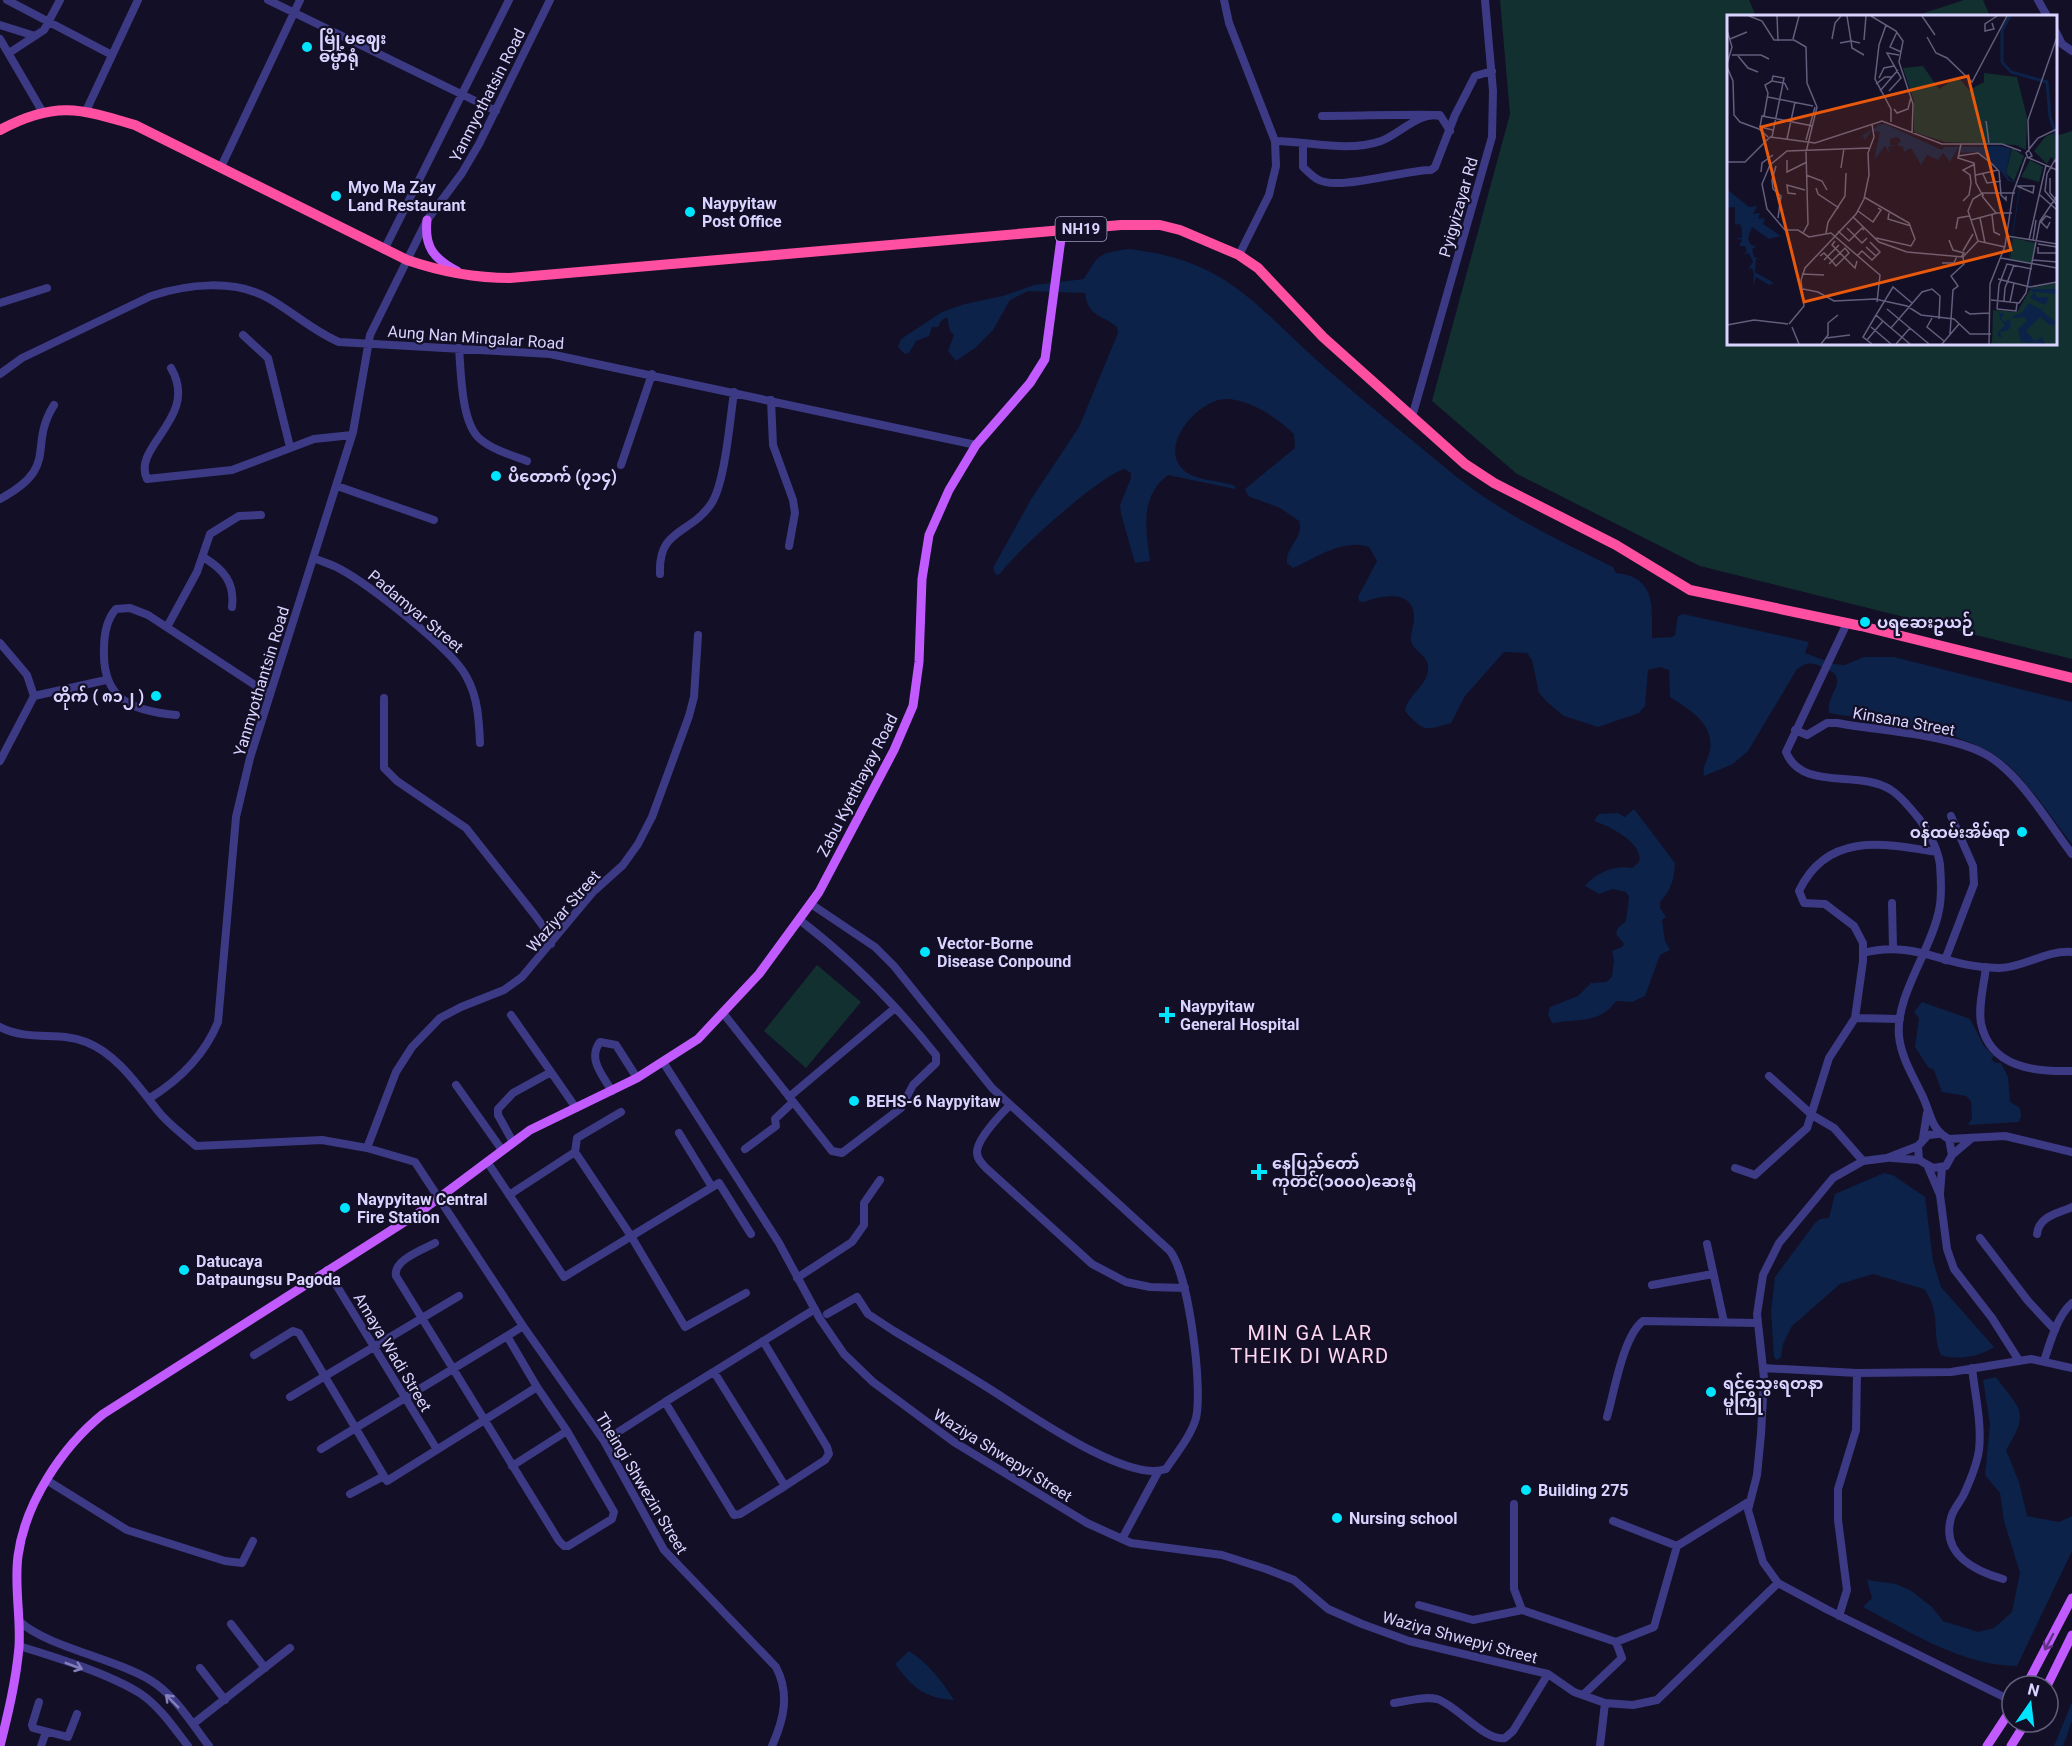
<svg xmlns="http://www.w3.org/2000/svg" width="2072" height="1746" font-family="Roboto,'Noto Sans Myanmar',sans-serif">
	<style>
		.green { fill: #12302f }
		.water { fill: #0c2248 }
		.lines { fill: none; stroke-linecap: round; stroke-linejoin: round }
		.minor { stroke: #3d3a85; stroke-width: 8 }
		.major { stroke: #c25bff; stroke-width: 9 }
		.highway { stroke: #ff4fa3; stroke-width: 10 }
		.oneway { stroke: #623188 }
		.oneway2 { stroke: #837fbc }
		.poi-dot { fill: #00e5ff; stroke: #130f26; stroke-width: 2 }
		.labels { text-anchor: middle; stroke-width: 4.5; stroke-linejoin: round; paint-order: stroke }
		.shield { fill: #130f26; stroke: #9e99be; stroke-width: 1.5 }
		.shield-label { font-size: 15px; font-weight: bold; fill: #d9d4ff }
		.poi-label { font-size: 16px; font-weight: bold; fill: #d9d4ff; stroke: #130f26; text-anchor: start }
		.street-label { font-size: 16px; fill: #d9d4ff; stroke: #130f26 }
		.quarter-label { font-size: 20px; letter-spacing: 1.5px; fill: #ffd6f0; stroke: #130f26 }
		.inset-river { fill: none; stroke: #0c2248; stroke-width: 3 }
		.inset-road { fill: none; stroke: #625e7d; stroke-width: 1.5 }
		.view { fill: #e8590c; fill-opacity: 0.15; stroke: #e8590c; stroke-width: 3 }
		.inset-edge { fill: none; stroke: #d9d4ff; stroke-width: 3 }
	</style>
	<rect width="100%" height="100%" fill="#130f26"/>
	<!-- green -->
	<path class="green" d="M1500 0H1749L1756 16H1728V344H2056V136L2072 131V659L1700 566 1517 474 1432 401 1510 114Z
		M1964 0H1983L1990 16H1915Z
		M817 965 861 1002 806 1068 764 1031Z"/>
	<!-- water -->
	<path class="water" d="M1128 249C1231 260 1257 309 1329 371 1368 405 1409 437 1448 470 1497 511 1556 539 1613 567L1616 573C1656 577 1652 606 1652 638L1672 637 1675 635 1678 616 1683 614 1809 642 1805 653 1834 664 1845 665 1864 657H1894L2072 702V844C2052 819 2031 786 2008 765 1968 728 1882 722 1829 713 1825 692 1855 678 1820 666 1810 662 1806 663 1797 669L1748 751 1733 764 1704 776C1702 766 1706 764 1709 754 1717 725 1690 710 1670 697L1669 670 1660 667 1648 670 1645 706 1639 713 1598 727 1564 716 1547 702 1539 693 1532 660 1527 653 1504 652 1465 696 1451 723C1426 730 1424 733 1405 711 1408 693 1429 686 1428 667 1428 655 1413 651 1411 641 1410 634 1414 626 1414 618 1415 589 1381 595 1364 602L1359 601 1358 597 1377 561 1369 547C1343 538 1316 558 1293 568L1287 563C1285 547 1305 537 1299 521L1280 508 1248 496 1245 489 1295 448 1294 434C1277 418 1250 399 1225 399 1199 400 1162 442 1180 466 1191 482 1219 479 1235 486V489L1168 475C1139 497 1146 530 1150 561L1135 563 1121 514 1120 505 1131 478V473L1124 469C1096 479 1018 549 1000 574L996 575 993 568 1030 501 1079 427 1118 333 1117 327C1101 314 1088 317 1085 293L1028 291 1010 300 993 330 975 348 956 361 948 351 954 335 950 331 947 317 941 321 938 327H932L929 336 916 341 909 353 905 354 898 347 901 339 942 312 965 304 1003 296 1034 285 1084 279C1099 254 1097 254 1128 249Z
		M1634 809 1675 863C1674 880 1671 890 1660 902V908L1666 917 1662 920 1665 941 1670 950 1660 955 1645 996 1632 1002 1616 1001C1600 1024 1577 1019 1552 1023L1548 1014 1550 1007 1578 996 1591 983 1606 982 1612 977 1614 960 1612 951 1622 947 1624 944 1616 934 1618 928 1626 921 1629 897 1626 892 1613 889 1599 894 1585 886C1597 872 1615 865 1632 868L1639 862C1644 843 1609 826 1594 821L1599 814 1618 813 1625 817Z
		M1922 1002 1970 1019 1984 1046 1994 1056 1991 1059 1996 1063H2001L2008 1077 2010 1102 2020 1108 2021 1116 2019 1122 1968 1125 1972 1118 1971 1101 1966 1096 1942 1092 1934 1070 1928 1067 1915 1047 1919 1018 1914 1012Z
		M1884 1173 1893 1175 1925 1197 1933 1261 1941 1287 1994 1347C1982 1356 1956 1361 1941 1355 1931 1334 1942 1313 1924 1289L1873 1274 1840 1284 1792 1326 1783 1344 1781 1357 1777 1360 1774 1357 1771 1311 1775 1277 1815 1223 1820 1219 1829 1218 1835 1194Z
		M1996 1377C2021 1411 2030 1411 2006 1450L2019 1482 2027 1516 2059 1522 2072 1516V1551L2017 1666C1963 1666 1910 1632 1863 1607L1872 1598 1867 1580 1896 1584 1910 1590 1932 1607 1943 1621 1978 1632 1994 1628 2012 1612 2020 1573 2004 1521 2000 1493 1985 1475 1990 1424 1983 1380Z
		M909 1651C928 1663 942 1681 954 1700 924 1698 913 1688 895 1664Z
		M2072 1702V1721L2063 1746H2054Z"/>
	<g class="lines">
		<!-- minor -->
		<path class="minor" d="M7 0 112 55
			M268 0 496 111
			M1224 0 1229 23 1275 141 1276 166 1269 195 1239 255
			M2038 0 2047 16
			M0 25 35 36
			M2056 32 2062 44 2072 51
			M0 39 42 111
			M9 53 44 30 60 0
			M85 113 138 0
			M1322 116C1361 116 1403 114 1440 115L1450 131
			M1275 141C1308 141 1347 153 1381 141 1398 135 1420 111 1439 116
			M1303 144V167C1307 171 1312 176 1317 179 1336 192 1404 170 1431 170L1435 167 1455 115 1475 76 1492 71
			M221 167 300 0
			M384 250 509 0
			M0 303 47 288
			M243 335 268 358 290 447
			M459 348C461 372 461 423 480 439 493 450 511 455 527 461
			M171 368C200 418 131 446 147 479L232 470 314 439 352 435
			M0 374 22 358 151 296C187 284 234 279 268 298 293 312 313 331 339 342L550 354 976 445
			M771 400 773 445 793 500 795 513 789 546
			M1412 417 1492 137 1493 91 1485 0
			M621 465 652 374
			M337 486 434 520
			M0 499C61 466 27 448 54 405
			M203 557C223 569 235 582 232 607
			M314 558C322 562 331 564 340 569 368 584 452 649 466 676 478 697 479 720 480 743
			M660 574C658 528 690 535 711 504 725 484 730 419 734 392
			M1847 623 1786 752C1802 792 1860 769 1891 790 1902 797 1912 810 1920 820 1929 833 1938 848 1940 865 1941 878 1942 897 1939 910 1932 949 1895 996 1899 1036 1901 1057 1913 1076 1922 1095 1931 1113 1930 1129 1949 1139L1952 1155 1946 1166 1933 1168 1919 1160 1918 1146 1928 1135 1938 1134
			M167 627 197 572 210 534 239 516 261 515
			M0 643 27 675 34 696 0 761
			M34 696 106 680
			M384 698V768L397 781 466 828 534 914 545 929 551 944
			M176 715C131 711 102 699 104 649 104 634 106 620 116 609L130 608 148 615 270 695
			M1795 730 1807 735 1827 723H1837C1880 731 1948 734 1985 754 2019 772 2049 824 2072 854
			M1892 903 1893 948
			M811 904 875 947 894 966 992 1088 1170 1251C1189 1276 1203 1387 1196 1418 1191 1436 1176 1454 1166 1469 1126 1484 1021 1408 985 1386 955 1367 924 1349 894 1331L868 1314 857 1297 827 1314
			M1863 953C1916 939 1948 969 2000 968 2025 967 2046 950 2072 952
			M1945 960 1974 884 1973 866 1951 816
			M1986 967C1984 985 1978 1006 1981 1023 1990 1068 2035 1072 2072 1071
			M723 1013 832 1151 842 1153 901 1108 913 1085 936 1063V1055C896 1005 852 960 801 921
			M511 1015 551 1072 513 1093 498 1109V1115L513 1142
			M1855 1018 1900 1019
			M0 1027C29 1042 59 1031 86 1042 117 1054 138 1086 158 1111 168 1124 184 1135 196 1146L322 1140 367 1148 415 1162 523 1326 604 1441 664 1550 776 1667C790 1694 784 1719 772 1746
			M663 1062 779 1243 820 1319 844 1354 873 1382 954 1442 1087 1523 1131 1543 1222 1555 1266 1569 1294 1580 1328 1609 1362 1624 1409 1641 1548 1674 1574 1692 1605 1703 1633 1705 1657 1700 1778 1583 1828 1610 2012 1701
			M551 1072 576 1108
			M1769 1076 1812 1115 1834 1128 1863 1161
			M456 1085 502 1150
			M612 1091C603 1076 587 1059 600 1042L616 1045 637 1078
			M789 1097 895 1008
			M150 1098C179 1080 205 1054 218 1022L236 817 250 758 353 432 370 335 427 220 462 173 479 144 550 0
			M1010 1105C1002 1113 977 1139 977 1152 977 1159 982 1164 986 1168L1092 1264 1126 1282 1150 1287 1185 1288
			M679 1133 712 1187
			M1923 1138 1927 1113
			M1949 1139 2005 1136 2072 1152
			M367 1148 396 1072 412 1047 440 1018 461 1007 504 990 522 977 593 892 623 865 638 844 652 817 689 716 694 697 698 635
			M745 1149 776 1126 775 1119 793 1102
			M575 1152 631 1236 685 1327 746 1293
			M1952 1155 1972 1138
			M1892 1158 1919 1160
			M488 1163 564 1277 719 1183 751 1234
			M1928 1167 1940 1195 1947 1249 1954 1269 1992 1318 2018 1359
			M1735 1168 1755 1175 1807 1128 1829 1058 1855 1018 1863 961V943L1854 926 1825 904 1804 903 1799 891C1827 832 1883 843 1936 852
			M1940 1193 1942 1168
			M509 1195 575 1152 577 1138 621 1112
			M2037 1234C2039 1216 2057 1214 2072 1207
			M1980 1238 2028 1301 2055 1330
			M435 1243C422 1250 393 1260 396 1276L559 1541 564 1546H568L612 1519 614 1512 567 1431 537 1387
			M1707 1244 1724 1322
			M327 1270 436 1448
			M797 1278 852 1242 864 1225V1203L880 1180
			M1652 1285 1713 1274
			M507 1336 523 1326
			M254 1355 293 1331 299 1333 387 1481 537 1387 507 1336C445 1374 383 1411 321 1449
			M2044 1361C2050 1343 2057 1316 2072 1303
			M1763 1368 1857 1373 1951 1372 2031 1359 2072 1368
			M1972 1368C1975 1395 1982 1423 1979 1450 1977 1464 1970 1481 1964 1494 1961 1501 1953 1509 1951 1518 1941 1554 1975 1571 2003 1579
			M714 1372 785 1486 825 1460 829 1454 827 1447 763 1341
			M290 1397 459 1296
			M665 1402 815 1309
			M1607 1417C1614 1393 1623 1336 1643 1321L1758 1323
			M604 1441 665 1402 734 1515 740 1514 785 1486
			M512 1466 567 1431
			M48 1481 127 1530 225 1561 242 1563 253 1541
			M350 1494 384 1476
			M1514 1504V1589L1522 1610 1616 1642 1622 1658 1583 1695
			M1613 1521 1677 1546
			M1122 1539 1158 1472
			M1778 1583 1763 1562 1748 1510 1757 1475 1761 1434 1764 1378 1757 1314 1763 1275 1779 1243 1833 1178 1863 1161 1887 1158 1918 1146
			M1419 1605 1473 1620 1522 1610
			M1839 1616 1847 1590 1838 1520V1489L1856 1430 1857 1373
			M19 1621C47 1647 114 1658 150 1680 175 1695 192 1724 209 1746
			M231 1624 265 1668
			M1616 1642 1654 1627 1677 1546 1750 1501
			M19 1646C55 1657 110 1674 141 1694 160 1707 174 1728 188 1746
			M200 1668 225 1700
			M39 1702 32 1725 33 1728 68 1737 77 1714
			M1394 1703C1408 1701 1424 1696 1437 1699 1458 1706 1485 1742 1505 1738L1513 1731 1548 1674
			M193 1724 290 1648
			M41 1746 46 1732
			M1600 1746 1605 1703"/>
		<!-- major -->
		<path class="major" d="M427 220C424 247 434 259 457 271
			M2026 1686 2072 1598
			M2047 1686 2072 1635
			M0 1746C8 1714 16 1681 19 1647 21 1617 14 1586 18 1556 25 1503 62 1447 103 1414L420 1212 530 1130 637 1078 698 1039 759 974 819 892 894 750 913 706 919 662 922 579 929 535 949 490 976 445 1030 383 1045 359 1062 231
			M1987 1746 2012 1708
			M2011 1746 2026 1722"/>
		<!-- highway -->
		<path class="highway" d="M0 130C54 101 79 108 135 125L407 260C442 272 473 278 510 278L1121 225H1160L1180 230 1239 255 1258 268 1323 337 1465 464 1494 483 1616 545 1690 590 1861 626 2072 678"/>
	</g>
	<!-- one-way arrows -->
	<defs><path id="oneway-shaft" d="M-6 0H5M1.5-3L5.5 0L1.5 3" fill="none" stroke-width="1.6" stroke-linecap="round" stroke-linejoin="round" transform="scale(1.5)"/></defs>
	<use class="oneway" href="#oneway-shaft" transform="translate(2049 1642) rotate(118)"/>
	<g class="oneway2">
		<use href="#oneway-shaft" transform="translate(74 1666) rotate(21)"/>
		<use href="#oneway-shaft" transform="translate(172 1701) rotate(-135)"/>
	</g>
	<!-- markers -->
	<g class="poi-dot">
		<circle cx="307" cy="47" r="6"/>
		<circle cx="336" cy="196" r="6"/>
		<circle cx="690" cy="212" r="6"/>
		<circle cx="496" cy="476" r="6"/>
		<circle cx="1865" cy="622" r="6"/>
		<circle cx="156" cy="696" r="6"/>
		<circle cx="2022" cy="832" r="6"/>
		<circle cx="925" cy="952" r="6"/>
		<path d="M1164 1006h6v6h6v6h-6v6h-6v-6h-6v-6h6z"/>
		<circle cx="854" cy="1101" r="6"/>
		<path d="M1256 1163h6v6h6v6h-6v6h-6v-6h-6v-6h6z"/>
		<circle cx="345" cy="1208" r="6"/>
		<circle cx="184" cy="1270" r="6"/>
		<circle cx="1711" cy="1392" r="6"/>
		<circle cx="1526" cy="1490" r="6"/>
		<circle cx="1337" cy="1518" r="6"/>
	</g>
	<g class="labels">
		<!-- shield labels -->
		<rect class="shield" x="1055.5" y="217" width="51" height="24" rx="4.5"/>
		<g class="shield-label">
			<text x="1081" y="234">NH19</text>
		</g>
		<!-- poi labels -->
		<g class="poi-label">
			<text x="319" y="44">မြို့မဈေး<tspan x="319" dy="18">ဓမ္မာရုံ</tspan></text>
			<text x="348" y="193">Myo Ma Zay<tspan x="348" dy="18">Land Restaurant</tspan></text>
			<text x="702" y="209">Naypyitaw<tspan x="702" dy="18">Post Office</tspan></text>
			<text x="508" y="482">ပိတောက် (၇၁၄)</text>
			<text x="1877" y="628">ပရဆေးဥယဉ်</text>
			<text x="144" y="702" text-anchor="end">တိုက် ( ၈၁၂ )</text>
			<text x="2010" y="838" text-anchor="end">ဝန်ထမ်းအိမ်ရာ</text>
			<text x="937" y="949">Vector-Borne<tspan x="937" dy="18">Disease Conpound</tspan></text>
			<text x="1180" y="1012">Naypyitaw<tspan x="1180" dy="18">General Hospital</tspan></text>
			<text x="866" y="1107">BEHS-6 Naypyitaw</text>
			<text x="1272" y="1169">နေပြည်တော်<tspan x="1272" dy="18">ကုတင်(၁၀၀၀)ဆေးရုံ</tspan></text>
			<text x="357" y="1205">Naypyitaw Central<tspan x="357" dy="18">Fire Station</tspan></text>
			<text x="196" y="1267">Datucaya<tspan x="196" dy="18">Datpaungsu Pagoda</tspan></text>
			<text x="1723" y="1389">ရင်သွေးရတနာ<tspan x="1723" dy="18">မူကြို</tspan></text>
			<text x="1538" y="1496">Building 275</text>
			<text x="1349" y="1524">Nursing school</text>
		</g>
		<!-- street labels -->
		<g class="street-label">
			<text transform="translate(487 95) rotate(-63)" y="6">Yanmyothatsin Road</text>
			<text transform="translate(1458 207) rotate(-74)" y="6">Pyigyizayar Rd</text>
			<text transform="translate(476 337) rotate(4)" y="6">Aung Nan Mingalar Road</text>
			<text transform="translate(416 611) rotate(40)" y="6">Padamyar Street</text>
			<text transform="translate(261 681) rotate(-73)" y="6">Yanmyothantsin Road</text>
			<text transform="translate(1904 721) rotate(10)" y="6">Kinsana Street</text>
			<text transform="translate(857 785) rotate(-63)" y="6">Zabu Kyetthayay Road</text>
			<text transform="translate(563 911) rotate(-49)" y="6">Waziyar Street</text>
			<text transform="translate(393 1352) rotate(59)" y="6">Amaya Wadi Street</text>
			<text transform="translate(1003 1455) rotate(32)" y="6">Waziya Shwepyi Street</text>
			<text transform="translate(642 1483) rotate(59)" y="6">Theingi Shwezin Street</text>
			<text transform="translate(1460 1637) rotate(15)" y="6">Waziya Shwepyi Street</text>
		</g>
		<!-- quarter labels -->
		<g class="quarter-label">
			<text x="1310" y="1340">MIN GA LAR<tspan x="1310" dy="23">THEIK DI WARD</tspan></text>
		</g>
	</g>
	<!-- overview -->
	<g transform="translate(1727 15)">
		<rect width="330" height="330" fill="#130f26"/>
		<path d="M196 51 212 74 231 62 242 75 257 67V58L290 62 300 102 299 135 289 130 218 127 187 117V86L176 53ZM330 117V147L324 142 320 149 307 136 319 121ZM285 133 297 141 287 166 279 158ZM303 145 316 152 312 167 294 162ZM286 223 309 228 305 249 283 244ZM330 268V329H265L266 295 290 297 304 273Z" fill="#12302f"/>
		<path d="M158 109 215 135 217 132 274 131 284 134 279 158 283 165 294 168 282 246 306 253 303 274H330V279L307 277 310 282H322L315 296 330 308 324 311 313 302 299 316 308 326 315 322 318 329 294 327 291 314 300 306 297 302 282 304 284 311 281 315 273 317 275 323 271 321V317L278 310 273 304 272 298H277L274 304 278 307 282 304 286 303 288 300 295 298 302 288 314 295 318 290 303 283 307 278 302 274 306 253 281 246 293 168 281 166 272 154 248 137 234 138 231 133 223 147 216 138 211 145 200 140 194 150 184 133 177 137 176 132 170 130 174 125 170 122 163 124V130H169L161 132 163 140 158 131 147 145 153 117 144 116 138 125 136 121 132 124 136 120 144 115 149 113 150 110ZM1 175 22 192 30 191 26 199 33 198 31 204 38 203 36 209 54 221 42 224 25 212 21 223 23 229 29 232 25 234 27 242 36 245 29 244 28 257 47 268 42 270 29 262 26 271 27 259 25 253 21 254 26 247 22 238 17 240 20 236 18 231H12L15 225 8 223H15V214L13 209 8 210V192L0 193Z" fill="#0c2248"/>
		<path class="inset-river" d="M283 1 275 15V47L284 57 320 67 323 102 330 123"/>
		<path class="inset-road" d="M22 1 35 6 47 25H67L79 32 80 68 90 92 79 137 81 209 76 218M50 1 51 26M120 1 124 26 133 28M144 1 169 16 176 26 172 47 186 89 185 119M195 1 208 20M265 8 267 14 258 16V9L270 1M159 10 152 30 148 64 164 94V107M0 15 5 32 0 49M170 17 163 32 174 37M200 22 209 38 220 43 245 67 280 1M3 24 20 17M66 24 72 1M105 24 108 8 114 1M137 25 139 1M113 28 124 26 125 33 137 40M5 40H34L42 44M11 41 21 53 31 57M0 52 6 66 7 100 13 107 32 114 41 122M152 63 157 53 167 51M149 69 158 62H165M153 76 171 55M162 76 174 63 160 38 172 40M41 82 86 91M167 94 170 98 181 94 184 82M37 101 41 78 38 70 45 66M259 106 262 128M46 115 33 112 35 101 86 111M45 122 55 73 57 63 46 61 45 66 56 68H57L58 69 61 75M60 124 68 87M79 125 88 92M234 129 231 143 247 148 249 168 256 181V177M142 133 60 136 43 150 35 169 40 194 58 215H71L82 222 104 218 153 260 150 287M302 137 301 105 330 22M303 137 305 141 301 143 299 138 311 123 330 114M231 141 251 138 264 148 272 156 274 180 279 185V181M302 143 330 155M60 145V157L80 147M0 147H18L43 122 88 128 155 106 215 129H275L294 136M330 148 328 145 320 159 318 176 330 190M49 151 45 165 46 174 54 181 51 203M114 153 117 133M34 157 35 148 46 140M256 159 260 168 274 166M79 160 95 166 100 175M249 160 271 155M323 163V178L330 186M290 171 306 178 307 171H290M89 173 91 179 112 193M257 178H288M69 179 61 178 60 170 78 175M313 180 330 195M255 181 269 198M137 182 182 208 188 224 184 231 149 223M236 186 242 180 244 168 243 160 236 155 248 149M131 196 146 207 154 195 151 193M162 198 161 204 184 211M265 200 267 217 273 220M126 202 152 227 180 237 236 242 251 226 278 232M253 203 258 228M244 205 270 198H285M323 207 320 213 314 207 319 201 324 203M120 213 135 228 140 223M229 214 231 203 242 201M111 216 122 226 135 213 137 215M99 218 101 207 118 181 119 158M280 221 330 229M222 225 226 235 237 238 234 242M302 225 319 150M306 225 309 205M108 226 105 230 128 253 130 246M251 226 241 196 246 184 254 179M311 229 330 232M139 232 149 241 153 237 143 227M311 232V238H330M236 236 246 219M93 241 97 238 105 246 109 251 122 238 118 233 102 249M130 241 135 236 145 245 149 241M274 243 330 253M97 245 112 230M306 245 330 247M215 248H227L230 241M75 259 97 260M271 264 303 272 330 267M76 274 91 277 107 286 148 284 180 291 194 300 227 304 243 319H264M264 285 292 288 299 278 313 206 330 181M277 286 278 273 287 250M283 287 287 268M185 288 166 272 149 300 164 313 195 277 205 274 213 281 212 304M160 294 202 329M270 294 272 270 280 249 305 254M270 294 289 296 290 288M238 296 243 299 262 298M205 303 200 312 217 326M62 309 77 291 74 265 78 253 129 199 137 184 142 160 141 138 147 122 145 109M0 310 27 305 61 309M65 312 72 329M144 312 164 329M164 313 183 329M223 319 226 275 231 271 224 261 237 249 236 242M99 323 123 320M140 325 156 306M94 329 101 320V308L111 300M145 329 136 322 149 300M169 329 183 313M215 329 232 309M262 329 263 269 278 231 286 178 299 142"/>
		<path class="view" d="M241 61 284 235 77 287 34 112Z"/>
		<rect width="330" height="330" class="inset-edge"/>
	</g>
	<!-- north arrow -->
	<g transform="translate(2030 1704) rotate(14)"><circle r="28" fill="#130f26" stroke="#625e7d" stroke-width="1.5"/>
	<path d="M0-4.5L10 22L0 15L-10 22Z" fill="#00e5ff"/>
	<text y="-9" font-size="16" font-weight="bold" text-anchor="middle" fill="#d9d4ff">N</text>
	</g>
</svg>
